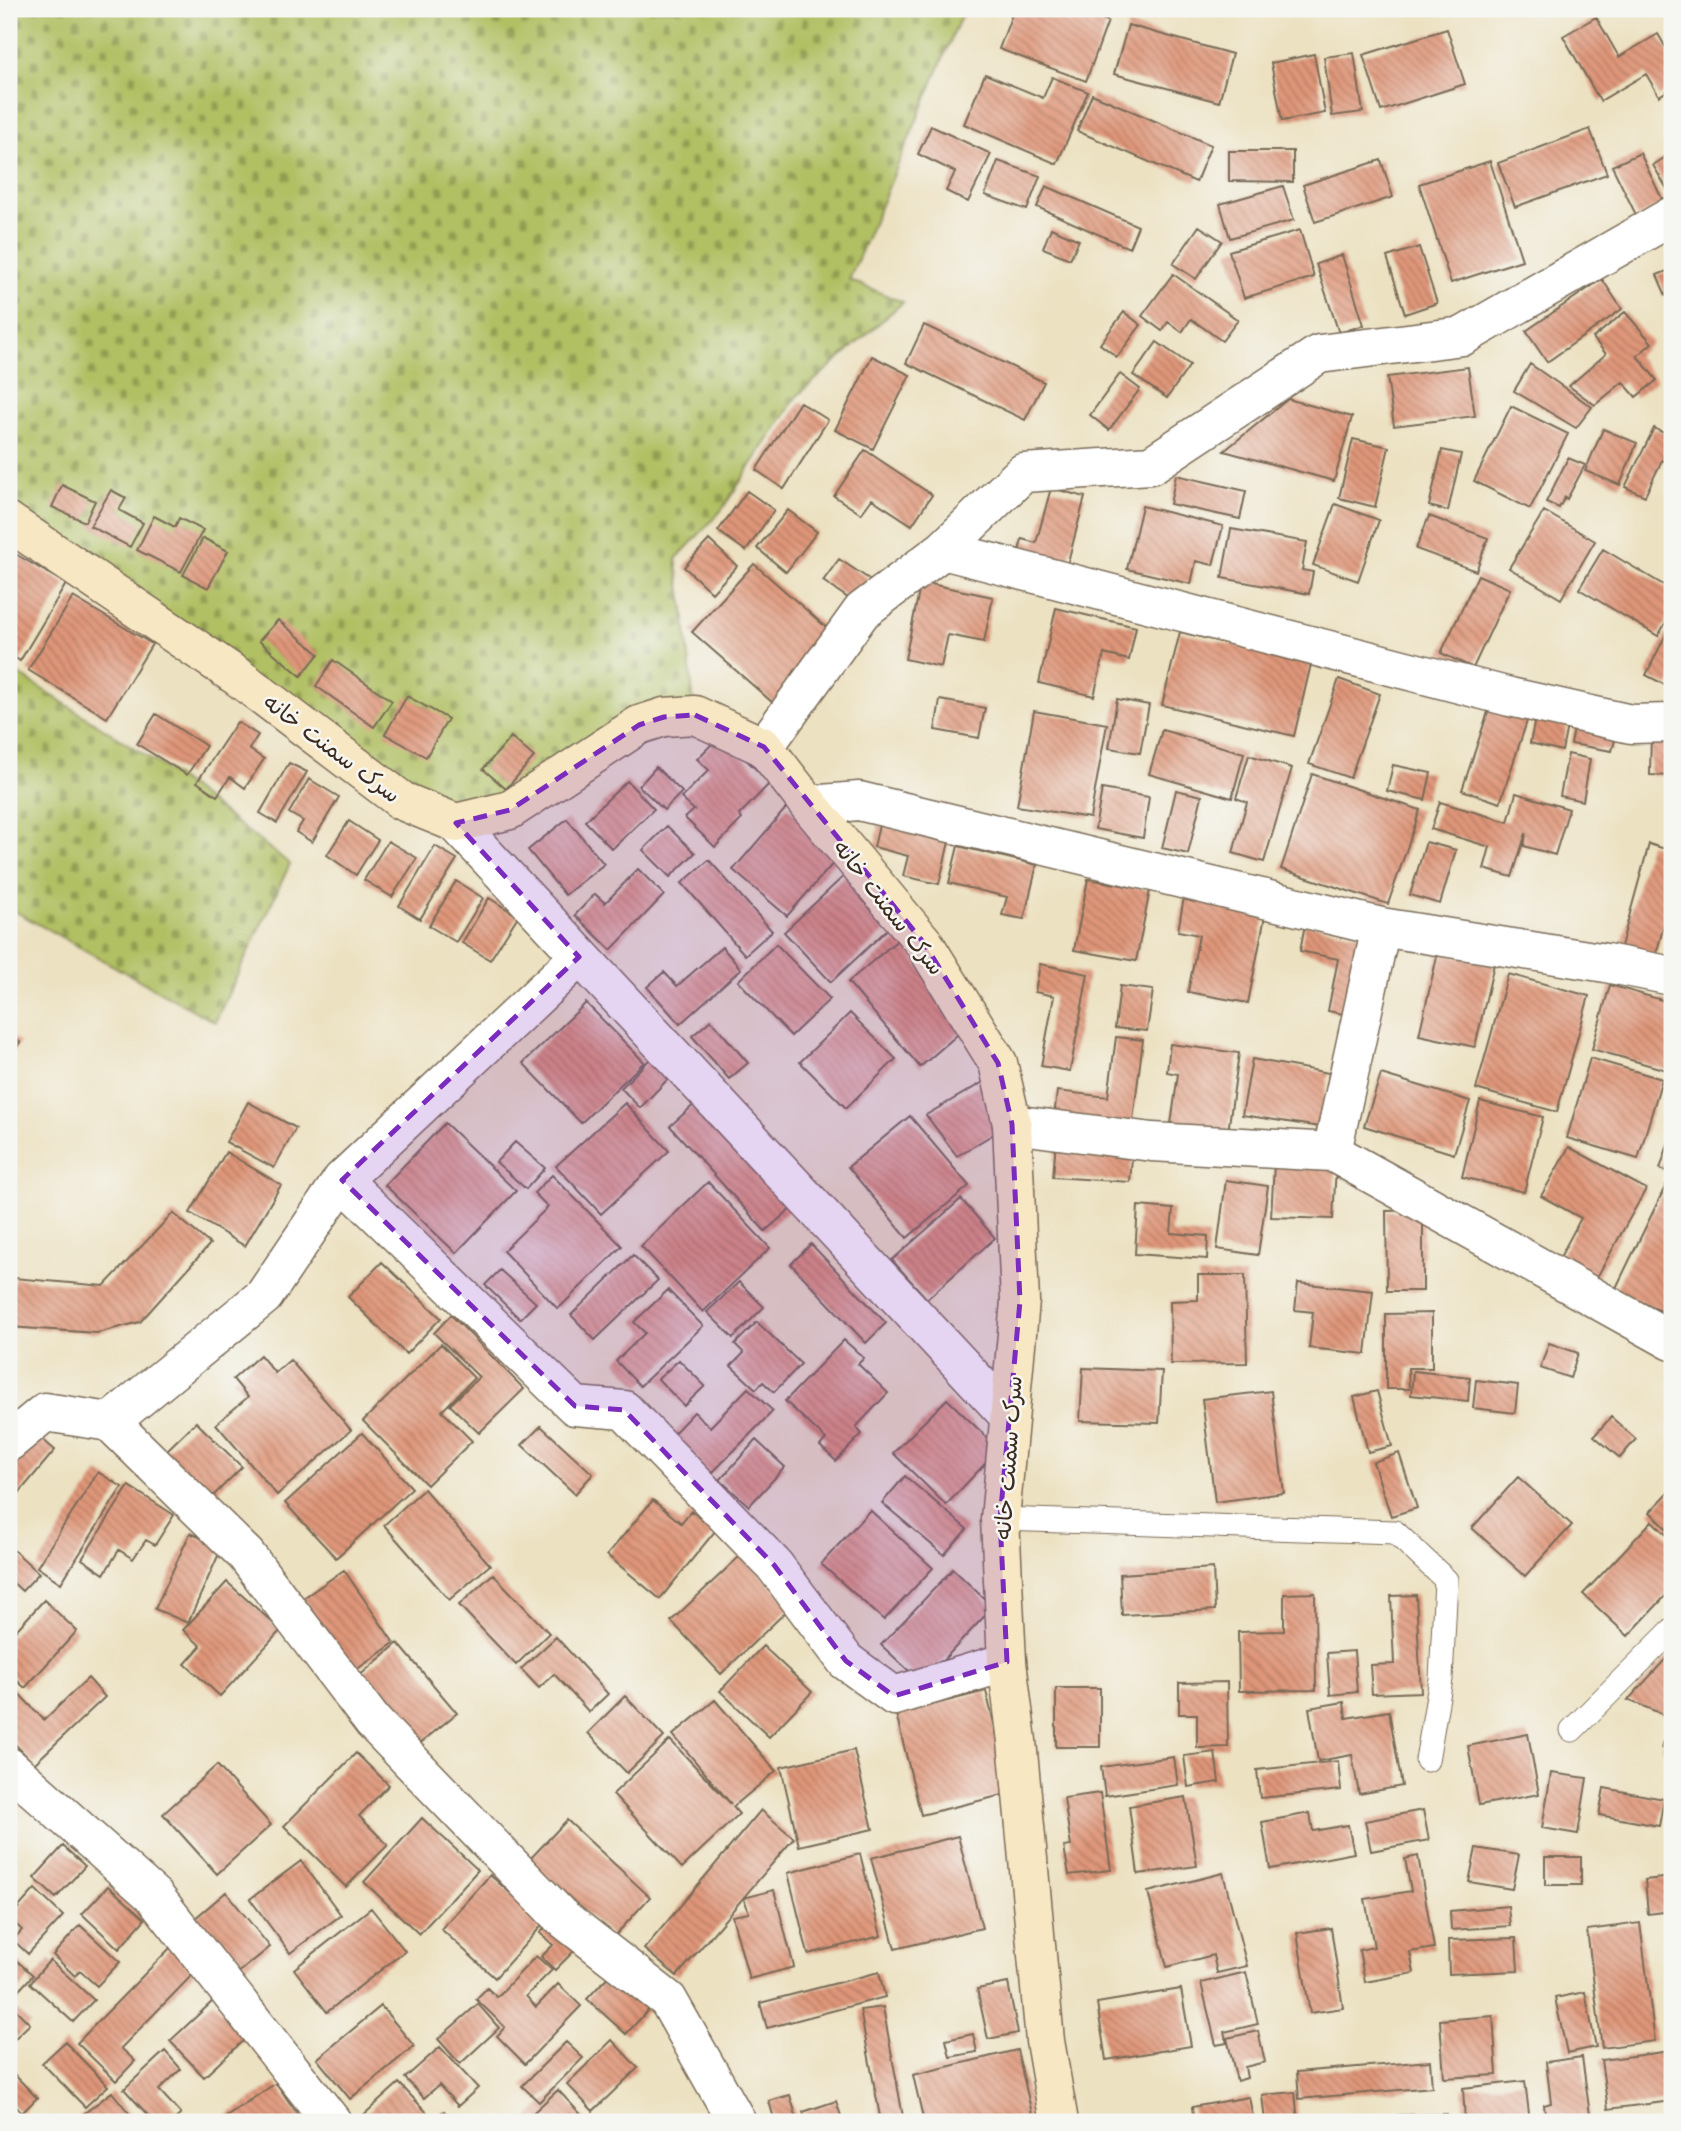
<svg xmlns="http://www.w3.org/2000/svg" width="1681" height="2131" font-family="'Comic Neue','Playpen Sans Arabic',sans-serif">
	<style>
		.cemetery { fill: url(#cemetery-stones); stroke: #767540; stroke-width: 2 }
		.building { fill: url(#building-back-hatch) }
		.lines { fill: none; stroke-linecap: round; stroke-linejoin: round }
		.lane-casing { stroke: #796a57; stroke-width: 25 }
		.street-casing { stroke: #796a57; stroke-width: 41 }
		.secondary-casing { stroke: #796a57; stroke-width: 41 }
		.lane { stroke: #fff; stroke-width: 23 }
		.street { stroke: #fff; stroke-width: 38 }
		.secondary { stroke: #f8e7c3; stroke-width: 38 }
		.marked { fill: #7b2cbf; fill-opacity: 0.2; stroke: #7b2cbf; stroke-width: 5; stroke-dasharray: 14 9; stroke-linejoin: round }
		.labels { text-anchor: middle; stroke-width: 5; stroke-linejoin: round; paint-order: stroke }
		.street-label { font-size: 23px; fill: #3b2a1e; stroke: #f6f6f2 }
	</style>
	<defs>
		<pattern id="cemetery-stones" width="16" height="16" patternUnits="userSpaceOnUse" patternTransform="scale(1.75)"><rect width="16" height="16" fill="#b1c063"/><path d="M2 7V4a2 2 0 0 1 4 0v3zM10 15v-3a2 2 0 0 1 4 0v3z" fill="#919c51"/></pattern>
		<pattern id="building-back-hatch" width="6" height="6" patternUnits="userSpaceOnUse" patternTransform="scale(1.75)"><rect width="6" height="6" fill="#df9679"/><path d="M-1 5l2 2M0 0l6 6M5-1l2 2" fill="none" stroke="#b67b63"/></pattern>
	</defs>
	<rect width="100%" height="100%" fill="#f6f6f2"/>
	<filter id="ink" filterUnits="userSpaceOnUse"><feTurbulence type="fractalNoise" baseFrequency=".0143" numOctaves="2"/><feDisplacementMap in="SourceGraphic" scale="14" xChannelSelector="R" yChannelSelector="G"/><feConvolveMatrix kernelMatrix="1 2 1 2 8 2 1 2 1" color-interpolation-filters="sRGB"/></filter>
	<filter id="wash" filterUnits="userSpaceOnUse"><feTurbulence type="fractalNoise" baseFrequency=".00686" numOctaves="4" result="noise"/><feDisplacementMap in="SourceGraphic" scale="28" xChannelSelector="R" yChannelSelector="G"/><feGaussianBlur stdDeviation="1.57" result="paint"/><feColorMatrix in="noise" values="0 0 0 0 0 0 0 0 0 0 0 0 0 0 0 0 0 1.4 0 .05"/><feComposite in="paint" operator="in"/></filter>
	<g filter="url(#wash)">
		<rect width="100%" height="100%" fill="#ece1c1"/>
		<!-- cemetery -->
		<path class="cemetery" d="M9 9H964L849 280 903 302 797 396 721 511 676 559 684 611 695 715 456 823 9 522Z
			M9 668 159 764 290 864 215 1022 9 908Z"/>
		<g id="blocks">
			<!-- building -->
			<path class="building" d="M1014 9H1074L1108 21 1086 81 999 49Z
				M1596 17 1619 57 1658 34 1672 58V88L1659 96 1646 74 1600 101 1563 36Z
				M1128 25 1232 54 1219 102 1114 74Z
				M1447 29 1465 84 1381 111 1363 55Z
				M1354 53 1363 112 1332 116 1324 57Z
				M1314 54 1325 113 1282 121 1271 63Z
				M985 74 1043 98 1052 77 1088 92 1057 164 964 124Z
				M1092 94 1211 145 1196 182 1077 131Z
				M931 126 991 154 968 202 946 191 955 172 918 154Z
				M1590 129 1607 174 1515 207 1498 163Z
				M1229 151H1293V182L1229 181Z
				M1640 153 1664 203 1637 217 1612 166Z
				M1672 153V193L1670 194 1653 165Z
				M1381 160 1393 197 1315 222 1303 185Z
				M998 161 1040 176 1027 210 985 195Z
				M1490 161 1522 260 1451 283 1419 184Z
				M1046 186 1138 226 1129 248 1037 207Z
				M1283 186 1294 220 1230 238 1220 204Z
				M1199 226 1222 241 1196 279 1173 264Z
				M1051 228 1079 240 1070 259 1043 248Z
				M1300 230 1314 277 1244 298 1229 251Z
				M1419 247 1437 303 1405 314 1387 257Z
				M1342 255 1364 325 1339 333 1316 264Z
				M1672 269V293L1666 296 1657 275Z
				M1173 274 1238 320 1222 341 1191 319 1182 332 1168 322 1162 331 1142 316Z
				M1602 279 1622 309 1547 362 1526 331Z
				M1124 312 1141 325 1117 357 1100 344Z
				M1625 312 1652 343 1637 356 1657 380 1636 397 1623 382 1595 405 1569 386 1606 354 1593 338Z
				M924 325 1044 382 1025 420 906 363Z
				M1157 342 1190 365 1167 398 1133 375Z
				M872 356 910 375 873 449 835 430Z
				M1530 364 1592 407 1576 428 1514 391Z
				M1468 367 1475 416 1394 426 1387 377Z
				M1120 374 1140 389 1109 430 1090 415Z
				M1288 399 1352 417 1334 481 1224 451Z
				M800 402 828 420 784 489 756 470Z
				M1511 406 1568 434 1530 509 1474 481Z
				M1654 428 1672 437V465L1662 460 1645 496 1625 487Z
				M1603 429 1637 443 1620 485 1585 471Z
				M1353 439 1389 447 1375 507 1339 498Z
				M865 450 932 495 912 525 872 499 861 514 834 496Z
				M1442 450 1461 454 1448 511 1429 506Z
				M1568 458 1585 465 1567 499 1565 497 1559 508 1546 502Z
				M1176 475 1246 491 1240 519 1170 504Z
				M62 485 95 501 85 522 52 507Z
				M1051 488 1085 497 1064 577 1016 564 1022 539 1036 543Z
				M111 490 126 498 119 510 143 523 130 547 90 526Z
				M747 491 774 510 746 551 718 531Z
				M1335 504 1379 520 1358 581 1313 565Z
				M1142 506 1223 526 1213 565 1196 561 1191 584 1127 569Z
				M788 510 817 532 786 572 757 548Z
				M1544 511 1595 541 1561 599 1509 568Z
				M154 516 175 527 179 518 203 530 181 572 137 550Z
				M1429 516 1488 538 1476 571 1416 549Z
				M1231 529 1307 542 1302 570 1313 572 1309 594 1222 578Z
				M203 538 228 551 208 588 183 575Z
				M709 540 737 566 712 593 684 567Z
				M1603 549 1672 590V612L1658 636 1579 589Z
				M9 550 66 584 20 661 9 654Z
				M839 559 872 581 857 604 823 581Z
				M754 564 835 635 773 703 692 632Z
				M1478 575 1510 589 1473 668 1441 653Z
				M921 582 993 597 984 642 948 635 941 667 905 659Z
				M73 597 152 644 107 718 28 670Z
				M1056 608 1136 627 1129 660 1104 654 1094 696 1039 683Z
				M278 620 319 654 301 676 259 641Z
				M1668 630 1672 632V679L1669 687 1646 675Z
				M1180 632 1311 664 1294 736 1162 705Z
				M333 660 392 701 374 727 316 686Z
				M1339 679 1380 694 1350 778 1309 764Z
				M407 696 448 719 426 757 385 734Z
				M1117 699 1149 705 1140 753 1109 748Z
				M940 700 985 708 979 738 935 730Z
				M1491 703 1529 715 1500 803 1462 790Z
				M1034 711 1107 724 1090 818 1017 806Z
				M156 714 206 746 187 775 137 744Z
				M1535 719 1567 726 1562 751 1530 743Z
				M237 722 258 735 249 749 264 759 245 788 230 777 217 796 197 782Z
				M1574 728 1616 736 1612 751 1571 744Z
				M1162 730 1244 753 1232 798 1149 774Z
				M1651 733H1672V776L1650 775Z
				M721 735 770 783 739 815 742 819 715 847 685 818 694 810 681 798 709 770 697 759Z
				M511 737 534 757 506 789 483 769Z
				M1568 754 1590 759 1583 801 1560 796Z
				M1249 755 1292 768 1264 862 1233 853 1247 802 1236 798Z
				M289 763 307 772 277 823 260 813Z
				M1393 765 1431 773 1425 800 1387 791Z
				M656 767 682 792 664 810 639 786Z
				M1312 774 1420 810 1388 904 1281 869Z
				M309 779 339 797 312 842 296 832 303 821 289 813Z
				M627 781 654 809 612 849 585 821Z
				M1102 789 1149 797 1143 838 1095 829Z
				M1176 790 1202 796 1188 854 1162 848Z
				M1516 793 1569 809 1555 855 1524 846 1526 833 1512 877 1484 869 1490 847 1431 829 1440 802 1508 822Z
				M787 807 842 853 787 916 733 870Z
				M567 819 604 864 565 895 528 850Z
				M349 821 378 840 356 875 327 855Z
				M879 825 949 842 939 884 903 876 908 856 874 847Z
				M667 826 695 853 670 877 643 850Z
				M388 841 417 858 392 897 364 880Z
				M1426 842 1456 850 1440 904 1410 895Z
				M1649 844 1672 851V894L1656 955 1621 946Z
				M435 846 457 859 420 919 399 906Z
				M958 846 1037 865 1024 919 1002 915 1007 897 949 883Z
				M709 860 772 931 745 955 682 883Z
				M638 869 664 895 611 950 575 915 595 894 605 903Z
				M845 875 892 925 831 982 784 932Z
				M1088 879 1150 890 1136 961 1074 950Z
				M456 881 483 898 456 942 429 926Z
				M1185 891 1267 906 1248 1003 1188 992 1199 935 1178 931Z
				M489 898 518 916 490 960 462 943Z
				M1305 924 1374 937 1358 1017 1328 1011 1338 959 1300 951Z
				M900 938 964 1029 920 1067 848 982Z
				M776 944 830 999 791 1036 738 981Z
				M722 947 741 969 680 1024 647 987 664 972 677 986Z
				M1438 952 1494 964 1475 1047 1419 1035Z
				M1040 964 1088 974 1070 1071 1041 1066 1054 996 1035 992Z
				M1508 974 1589 996 1557 1112 1476 1089Z
				M1610 985 1672 1003V1064L1670 1071 1592 1049Z
				M1120 986 1153 990 1147 1031 1115 1028Z
				M586 1003 644 1062 581 1123 523 1063Z
				M850 1013 896 1059 846 1108 800 1062Z
				M711 1020 748 1063 729 1079 692 1036Z
				M9 1035 20 1042 9 1059Z
				M1116 1037 1143 1040 1132 1128 1054 1118 1057 1091 1108 1097Z
				M1170 1044 1239 1053 1228 1132 1171 1124 1178 1074 1167 1072Z
				M1590 1058 1662 1079 1638 1159 1567 1138Z
				M650 1059 669 1078 640 1108 621 1088Z
				M1252 1059 1329 1073 1320 1127 1242 1115Z
				M1381 1074 1470 1101 1454 1154 1364 1126Z
				M994 1076 997 1132 957 1156 926 1115Z
				M1480 1101 1543 1117 1524 1192 1462 1177Z
				M248 1102 296 1128 274 1168 226 1142Z
				M697 1102 792 1208 765 1231 670 1126Z
				M625 1103 669 1151 601 1214 556 1166Z
				M910 1116 969 1186 907 1238 848 1167Z
				M445 1123 516 1191 456 1253 385 1185Z
				M1670 1138H1672V1173L1660 1169Z
				M1056 1140 1133 1146 1130 1182 1053 1177Z
				M515 1142 545 1168 526 1189 496 1162Z
				M1569 1147 1646 1189 1596 1279 1559 1259 1581 1218 1541 1196Z
				M226 1152 281 1185 245 1246 190 1213Z
				M1274 1164 1336 1167 1333 1219 1271 1217Z
				M552 1175 622 1246 558 1309 503 1251 548 1207 534 1193Z
				M1226 1180 1268 1186 1258 1255 1217 1249Z
				M708 1182 770 1248 703 1312 641 1246Z
				M1667 1183 1672 1186V1316L1615 1290Z
				M961 1199 995 1238 927 1299 892 1260Z
				M1138 1206 1173 1209 1171 1233 1208 1236 1207 1259 1135 1254Z
				M1423 1210V1291H1387L1386 1211Z
				M173 1213 210 1244 140 1322 97 1333 9 1327V1307L14 1278 104 1286Z
				M811 1244 886 1323 866 1343 791 1264Z
				M633 1255 658 1280 595 1340 571 1315Z
				M382 1262 441 1318 406 1354 348 1297Z
				M500 1270 536 1303 520 1319 485 1285Z
				M1198 1275H1245L1247 1363 1171 1364 1170 1301 1198 1300Z
				M739 1282 764 1307 733 1338 707 1312Z
				M1298 1283 1373 1291 1366 1354 1309 1348 1313 1312 1295 1310Z
				M668 1290 703 1326 640 1386 616 1361 645 1333 634 1322Z
				M1432 1313V1368H1408L1409 1389H1386V1314Z
				M451 1315 524 1389 479 1433 450 1405 479 1377 434 1333Z
				M757 1322 801 1364 774 1392 763 1382 756 1389 731 1366 744 1353 735 1344Z
				M844 1340 864 1358 858 1364 888 1393 856 1427 862 1434 836 1461 820 1446 826 1439 785 1401Z
				M1549 1343 1578 1353 1570 1378 1540 1368Z
				M441 1344 474 1378 442 1411 472 1441 427 1485 363 1421Z
				M260 1355 275 1373 290 1360 351 1430 277 1495 216 1424 248 1397 233 1379Z
				M679 1360 705 1386 684 1406 658 1379Z
				M1083 1368 1162 1371 1159 1423 1080 1421Z
				M1413 1371 1470 1377 1468 1401 1411 1395Z
				M1476 1380 1518 1385 1515 1413 1473 1408Z
				M748 1388 773 1411 710 1475 670 1437 694 1412 710 1427Z
				M1271 1391 1284 1493 1215 1502 1202 1399Z
				M1377 1391 1392 1446 1368 1452 1354 1397Z
				M947 1399 999 1449 946 1505 893 1453Z
				M1611 1417 1636 1439 1620 1458 1594 1436Z
				M196 1422 242 1467 211 1498 165 1452Z
				M541 1426 593 1474 575 1494 522 1445Z
				M29 1428 55 1450 9 1505V1453Z
				M362 1433 412 1488 336 1558 285 1503Z
				M756 1440 785 1467 749 1506 720 1480Z
				M1399 1453 1417 1508 1391 1516 1373 1462Z
				M98 1472 122 1487 61 1583 37 1567Z
				M905 1476 967 1529 944 1555 882 1503Z
				M1518 1477 1572 1525 1525 1576 1472 1528Z
				M129 1486 174 1515 155 1545 146 1540 133 1559 119 1550 104 1574 82 1559Z
				M424 1489 490 1565 449 1600 384 1525Z
				M1668 1493 1672 1497V1534L1650 1512Z
				M653 1500 681 1523 691 1511 716 1530 660 1599 607 1555Z
				M870 1510 933 1568 884 1620 821 1564Z
				M1652 1521 1672 1540V1589L1628 1636 1583 1594Z
				M190 1533 222 1547 188 1623 155 1609Z
				M9 1546 39 1573 22 1591 9 1579Z
				M742 1554 792 1606 721 1674 671 1621Z
				M1213 1568 1215 1610 1122 1615 1120 1574Z
				M953 1569 993 1607 922 1683 881 1645Z
				M344 1570 394 1643 353 1672 302 1599Z
				M493 1574 549 1633 516 1665 459 1605Z
				M227 1582 281 1630 220 1696 185 1664 201 1646 183 1630Z
				M1315 1593 1316 1690 1239 1691 1238 1632 1284 1631V1594Z
				M1416 1595 1421 1692 1372 1694 1370 1665 1394 1664 1391 1596Z
				M44 1600 77 1631 25 1688 9 1673V1638Z
				M556 1637 608 1694 589 1712 554 1674 539 1688 521 1669Z
				M398 1643 457 1713 418 1745 359 1676Z
				M763 1646 812 1692 769 1737 720 1691Z
				M1354 1651 1357 1692 1330 1695 1327 1653Z
				M1672 1652V1718L1628 1700Z
				M88 1678 105 1697 34 1764 9 1738V1683L44 1720Z
				M1227 1682 1228 1747 1197 1748V1714H1179V1683Z
				M1056 1688H1100V1747H1056Z
				M986 1691 1011 1793 921 1815 896 1714Z
				M625 1696 664 1737 627 1773 588 1733Z
				M715 1700 776 1771 733 1807 739 1814 682 1868 613 1794 670 1740 731 1804 673 1735Z
				M1344 1702 1346 1718 1389 1711 1402 1786 1359 1794 1352 1755 1318 1761 1309 1708Z
				M1667 1726 1672 1728V1751L1662 1748Z
				M1528 1734 1539 1794 1479 1805 1468 1746Z
				M854 1750 873 1829 799 1846 781 1767Z
				M1215 1752 1219 1782 1188 1787 1184 1756Z
				M356 1753 389 1785 359 1816 388 1845 346 1887 284 1826Z
				M1174 1757 1178 1785 1105 1796 1101 1767Z
				M1338 1761 1341 1790 1260 1798 1257 1770Z
				M217 1765 271 1825 217 1874 163 1814Z
				M1551 1773 1587 1778 1578 1834 1542 1828Z
				M1604 1788 1664 1799 1659 1826 1599 1815Z
				M1100 1793 1111 1870 1069 1875 1064 1847 1071 1846 1064 1798Z
				M1186 1797 1197 1866 1138 1874 1129 1806Z
				M761 1810 794 1838 677 1976 644 1949Z
				M1423 1810 1429 1840 1371 1851 1365 1821Z
				M1310 1813 1313 1831 1348 1825 1354 1853 1270 1869 1262 1822Z
				M422 1818 478 1870 419 1934 364 1882Z
				M567 1820 650 1897 613 1938 529 1860Z
				M958 1836 982 1928 895 1949 871 1858Z
				M63 1846 85 1866 56 1898 34 1878Z
				M1476 1848 1519 1855 1512 1889 1469 1882Z
				M860 1854 881 1936 808 1954 788 1873Z
				M1418 1856 1434 1948 1410 1952 1414 1973 1365 1982 1359 1950 1374 1947 1365 1899 1411 1891 1405 1859Z
				M1545 1857H1581V1885H1545Z
				M301 1861 341 1915 290 1953 250 1899Z
				M1223 1873 1247 1966 1217 1973 1213 1955 1167 1967 1148 1892Z
				M490 1875 544 1923 495 1978 441 1929Z
				M1672 1877V1911L1648 1914 1645 1880Z
				M108 1886 145 1919 119 1949 82 1914Z
				M35 1889 63 1916 28 1954 13 1940 22 1930 9 1918Z
				M774 1890 794 1967 749 1979 732 1916 749 1913 744 1898Z
				M226 1892 270 1947 237 1974 193 1920Z
				M1508 1906 1510 1926 1451 1930 1450 1911Z
				M371 1908 405 1951 327 2012 294 1969Z
				M554 1920 580 1945 555 1970 541 1957 553 1945 540 1933Z
				M1640 1923 1655 2041 1602 2048 1587 1930Z
				M80 1925 120 1962 97 1986 80 1971 75 1976 53 1955Z
				M1331 1928 1343 2008 1310 2013 1297 1933Z
				M1516 1938 1518 1971 1449 1974 1448 1940Z
				M174 1944 199 1968 121 2048 135 2061 116 2081 77 2043Z
				M536 1956 552 1970 526 1996 536 2007 558 1984 581 2006 525 2064 497 2036 505 2027 476 1999 487 1988 497 1997Z
				M16 1960 33 1975 9 2001V1967Z
				M50 1960 94 2000 73 2022 30 1983Z
				M615 1969 654 2004 626 2034 587 1999Z
				M879 1972 885 1997 767 2028 760 2003Z
				M1246 1972 1258 2024 1224 2032 1227 2043 1216 2045 1201 1983Z
				M1008 1983 1018 2033 988 2039 977 1989Z
				M1181 1989 1191 2046 1106 2060 1097 2003Z
				M1585 1992 1596 2047 1567 2053 1555 1998Z
				M213 2001 247 2037 204 2077 170 2041Z
				M10 2004 30 2024 9 2044V2005Z
				M478 2004 499 2028 460 2064 438 2039Z
				M381 2006 414 2046 350 2099 317 2059Z
				M883 2007 904 2122H881L860 2010Z
				M1493 2016 1497 2075 1444 2078 1440 2020Z
				M1258 2031 1265 2062 1245 2067 1247 2078 1237 2081 1227 2038Z
				M973 2034 977 2052 950 2057 946 2040Z
				M612 2040 638 2068 593 2111 567 2084Z
				M65 2042 108 2086 85 2107 42 2063Z
				M566 2042 583 2058 539 2102 522 2086Z
				M440 2047 478 2088 458 2106 439 2085 424 2098 405 2078Z
				M1017 2050 1034 2122H924L913 2075Z
				M165 2051 181 2069 159 2090 181 2114 172 2122H154L124 2089Z
				M1672 2051V2101L1608 2109 1601 2060Z
				M1582 2057 1591 2122H1546L1544 2105 1551 2103 1546 2062Z
				M1430 2061 1432 2087 1299 2099 1297 2072Z
				M9 2069 37 2098 22 2113 9 2100Z
				M1525 2081 1530 2122H1465L1463 2088Z
				M276 2083 303 2122H217Z
				M399 2083 434 2120 444 2111 454 2122H362L359 2119Z
				M558 2090 588 2122H523Z
				M112 2092 136 2122H73Z
				M1295 2092 1298 2122H1265L1262 2095Z
				M790 2095 798 2122H775L769 2101Z
				M1249 2097 1254 2122H1194L1192 2107Z
				M836 2101 843 2122H806L803 2112Z
				M1447 2114V2122H1399L1398 2115Z"/>
		</g>
	</g>
	<g filter="url(#ink)">
		<use href="#blocks" fill-opacity="0" stroke="#796a57" stroke-width="2"/>
		<g class="lines">
			<!-- lane casing -->
			<g class="lane-casing">
				<path id="lane" d="M1000 1519 1395 1532 1446 1580 1441 1679 1427 1760
					M1572 1730 1672 1630"/>
			</g>
			<!-- street casing -->
			<g class="street-casing">
				<path id="street" d="M943 550 1510 697 1631 724 1672 723
					M764 747 862 611 943 550 1023 473 1151 465 1319 354 1463 336 1672 216
					M809 805 859 801 1381 927 1606 963 1672 976
					M456 823 1009 1416
					M1381 927 1332 1152 1672 1341
					M1012 1124 1152 1142 1332 1152
					M342 1180 575 1406 624 1410 774 1565 846 1661 894 1696 1007 1662
					M110 1422 246 1555 373 1722 560 1916 668 2000 737 2122
					M9 1442 45 1412 110 1422 264 1296 342 1180 579 957
					M9 1767 155 1897 332 2122"/>
			</g>
			<!-- secondary casing -->
			<g class="secondary-casing">
				<path id="secondary" d="M9 522 238 677 402 801 456 823 510 810 639 725 664 717 695 715 764 747 809 805 924 943 998 1063 1012 1124 1020 1301 1000 1519 1007 1662 1017 1741 1045 2041 1059 2122"/>
			</g>
			<!-- lane -->
			<use href="#lane" class="lane"/>
			<!-- street -->
			<use href="#street" class="street"/>
			<!-- secondary -->
			<use href="#secondary" class="secondary"/>
		</g>
	</g>
	<!-- marked area -->
	<path class="marked" d="M695 715 764 747 924 943 998 1063 1012 1124 1020 1301 1000 1519 1007 1662 894 1696 846 1661 774 1565 624 1410 575 1406 342 1180 579 957 456 823 510 810 639 725 664 717Z"/>
	<g class="labels">
		<!-- street labels -->
		<g class="street-label">
			<text transform="translate(332 748) rotate(37)" y="8">سرک سمنت خانه</text>
			<text transform="translate(889 907) rotate(52)" y="8">سرک سمنت خانه</text>
			<text transform="translate(1008 1458) rotate(-86)" y="8">سرک سمنت خانه</text>
		</g>
	</g>
	<!-- margin -->
	<rect width="1681" height="2131" fill="none" stroke="#f6f6f2" stroke-width="35"/>
</svg>
